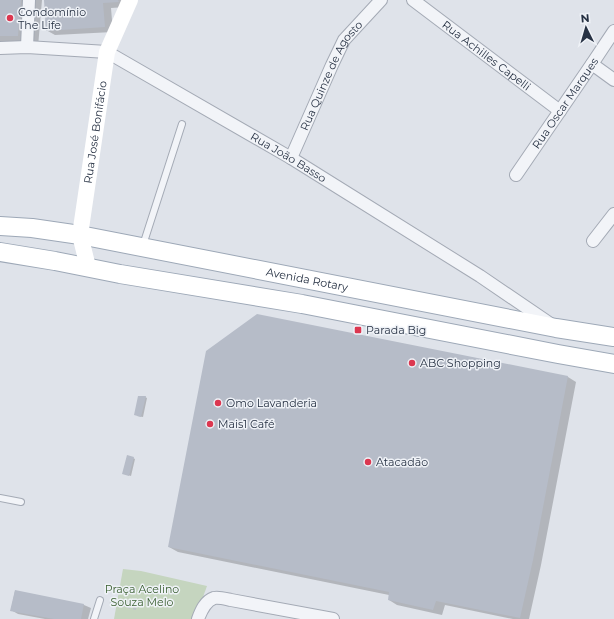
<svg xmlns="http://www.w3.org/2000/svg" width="614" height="619" font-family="Montserrat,sans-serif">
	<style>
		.green { fill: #c5d5bf }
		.shadow { fill: #0003 }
		.building { fill: #b6bcc8 }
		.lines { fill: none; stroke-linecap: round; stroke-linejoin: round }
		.lane-casing { stroke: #a4aab5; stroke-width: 8 }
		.street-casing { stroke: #a4aab5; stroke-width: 14 }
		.primary-casing { stroke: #9da8b7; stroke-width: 20 }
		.path { stroke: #bdc1c9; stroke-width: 2.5; stroke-dasharray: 3 3; stroke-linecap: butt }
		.lane { stroke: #f2f4f8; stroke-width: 6 }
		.street { stroke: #f2f4f8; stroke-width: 12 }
		.secondary { stroke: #fff; stroke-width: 16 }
		.primary { stroke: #fff; stroke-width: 18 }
		.poi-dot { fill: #dc3750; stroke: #eff2f7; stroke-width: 1.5 }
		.labels { text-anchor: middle; stroke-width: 3; stroke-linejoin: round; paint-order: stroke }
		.poi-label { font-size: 11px; fill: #263143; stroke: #eff2f7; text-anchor: start }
		.street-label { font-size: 11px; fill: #263143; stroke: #eff2f7 }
		.park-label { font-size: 11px; fill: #3b6032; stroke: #eff2f7 }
	</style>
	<rect width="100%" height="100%" fill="#dfe3ea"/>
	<!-- green -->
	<path class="green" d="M123 569 141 571 207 586 195 619H114Z"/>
	<!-- shadow -->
	<path class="shadow" d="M0 0H42L38 47H0Z
		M45 0H126L127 7 111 8 113 32 55 35 46 30Z
		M257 316 568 377 576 382 541 565 529 619H513L445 605 442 615 397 605 389 600V595L178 552 169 547Z
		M145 397 147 398 143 417 137 416Z
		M133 458 135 459 131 476 125 474Z
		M15 591 84 605 91 608 88 619H45L18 614 11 610Z"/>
	<!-- building -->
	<path class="building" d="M0 0H21L18 36H0Z
		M44 0H118L119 2 103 3 105 27 46 31Z
		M257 314 568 376 533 560 520 618 436 601 433 610 388 600 389 592 168 547 206 351Z
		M138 396H146L141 417 134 415Z
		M127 455 134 457 129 476 122 474Z
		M15 590 84 604 81 619H54L10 611Z"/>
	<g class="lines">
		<!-- lane casing -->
		<g class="lane-casing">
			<path id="lane" d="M143 245 182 124
				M0 498 21 502
				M94 619 100 600"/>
		</g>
		<!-- street casing -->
		<g class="street-casing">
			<g id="street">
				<path id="s1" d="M413 0 560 111"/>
				<path d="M27 47 29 0"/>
				<path id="s2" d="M0 48 27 47 107 52 291 158 480 276 552 325"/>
				<path d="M592 64 614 80"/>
				<path id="s3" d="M291 158 332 65 344 40 381 0"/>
				<path id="s4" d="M516 175 592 64 614 31"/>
				<path d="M593 241 614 214"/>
				<path d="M198 619C201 611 205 601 214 598 219 597 226 599 231 600L333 619"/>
			</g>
		</g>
		<!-- primary casing -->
		<g class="primary-casing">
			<g id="primary">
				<path id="s6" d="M0 226 32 228 80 235 556 328 614 337"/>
				<path d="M0 252 55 261 120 274 302 304 558 354 614 364"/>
			</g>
		</g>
		<!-- path -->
		<path class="path" d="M110 602 137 609"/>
		<!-- lane -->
		<use href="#lane" class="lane"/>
		<!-- street -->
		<use href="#street" class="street"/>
		<!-- secondary -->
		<path class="secondary" id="s5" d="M88 267 80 235 107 52 130 0"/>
		<!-- primary -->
		<use href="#primary" class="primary"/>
	</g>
	<!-- markers -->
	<g class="poi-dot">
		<circle cx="10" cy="18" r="4"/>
		<rect x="354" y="326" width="8" height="8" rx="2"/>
		<circle cx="412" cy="363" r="4"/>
		<circle cx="218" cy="403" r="4"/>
		<circle cx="210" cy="424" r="4"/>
		<circle cx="368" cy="462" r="4"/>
	</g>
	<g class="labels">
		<!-- poi labels -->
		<g class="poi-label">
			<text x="18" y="16">Condomínio<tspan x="18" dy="13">The Life</tspan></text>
			<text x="366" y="334">Parada Big</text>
			<text x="420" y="367">ABC Shopping</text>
			<text x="226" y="407">Omo Lavanderia</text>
			<text x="218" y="428">Mais1 Café</text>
			<text x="376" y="466">Atacadão</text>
		</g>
		<!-- street labels -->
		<g class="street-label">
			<text dy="4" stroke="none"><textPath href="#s1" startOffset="92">Rua Achilles Capelli</textPath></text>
			<text dy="4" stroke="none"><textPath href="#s3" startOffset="92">Rua Quinze de Agosto</textPath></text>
			<text dy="4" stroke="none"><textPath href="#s4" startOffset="87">Rua Oscar Marques</textPath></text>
			<text dy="4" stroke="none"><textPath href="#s5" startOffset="137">Rua José Bonifácio</textPath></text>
			<text dy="4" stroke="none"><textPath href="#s2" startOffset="317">Rua João Basso</textPath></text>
			<text dy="4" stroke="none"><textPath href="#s6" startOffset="312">Avenida Rotary</textPath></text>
		</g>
		<!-- park labels -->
		<g class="park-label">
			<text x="142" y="593">Praça Acelino<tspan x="142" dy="13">Souza Melo</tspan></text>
		</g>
	</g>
	<!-- north arrow -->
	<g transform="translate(586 28) rotate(355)" stroke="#eff2f7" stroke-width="3" paint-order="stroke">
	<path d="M0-3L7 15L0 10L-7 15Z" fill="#263143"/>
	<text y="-6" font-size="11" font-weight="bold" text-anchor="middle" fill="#263143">N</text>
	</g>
</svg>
